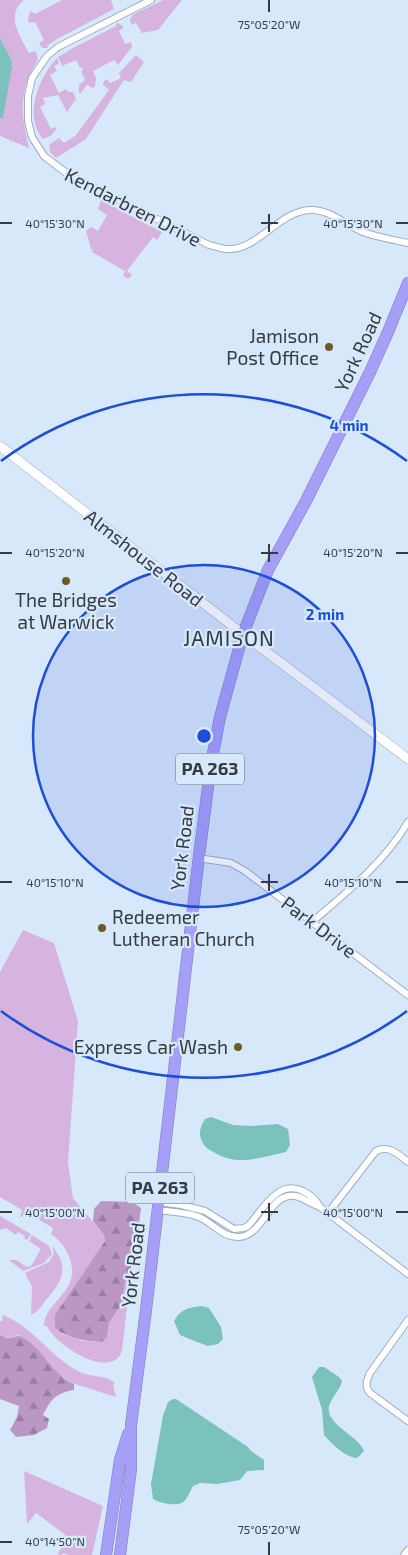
<svg xmlns="http://www.w3.org/2000/svg" width="408" height="1555" font-family="'Exo 2',sans-serif">
	<style>
		.green { fill: #d6b4df }
		.forest { fill: url(#forest-firs) }
		.water { fill: #7ac2bb }
		.lines { fill: none; stroke-linecap: round; stroke-linejoin: round }
		.street-casing { stroke: #9faec0; stroke-width: 8 }
		.secondary-casing { stroke: #9faec0; stroke-width: 10 }
		.highway-casing { stroke: #7e7cb8; stroke-width: 12 }
		.street { stroke: #fff; stroke-width: 6 }
		.secondary { stroke: #fff; stroke-width: 9 }
		.highway { stroke: #a59ff8; stroke-width: 11 }
		.ticks { fill: none; stroke: #353b42; stroke-width: 2 }
		.ring { fill: none; stroke: #1d4ed8; stroke-width: 2.5 }
		.poi-dot { fill: #6e5b2a; stroke: #d8e8fb; stroke-width: 2 }
		.labels { text-anchor: middle; stroke-width: 4.5; stroke-linejoin: round; paint-order: stroke }
		.shield { fill: #d8e8fb; stroke: #666f7a; stroke-width: 1 }
		.shield-label { font-size: 18px; font-weight: bold; fill: #353b42 }
		.street-label { font-size: 19px; fill: #353b42; stroke: #d8e8fb }
		.poi-label { font-size: 19px; fill: #353b42; stroke: #d8e8fb; text-anchor: end }
		.quarter-label { font-size: 21px; letter-spacing: 1px; fill: #2e3b4a; stroke: #d8e8fb }
		.ticks-label { font-size: 12px; text-anchor: middle; fill: #353b42; stroke: #d8e8fb; stroke-width: 4.5; stroke-linejoin: round; paint-order: stroke }
		.centre { fill: #1d4ed8; stroke: #d8e8fb; stroke-width: 2.5 }
		.ring-label { font-size: 15px; text-anchor: middle; font-weight: bold; fill: #1d4ed8; stroke: #d8e8fb; stroke-width: 4.5; stroke-linejoin: round; paint-order: stroke }
	</style>
	<defs>
		<pattern id="forest-firs" width="22" height="20" patternUnits="userSpaceOnUse" patternTransform="scale(1.25)"><rect width="22" height="20" fill="#bb98c4"/><path d="M5 1l3.5 6h-7zM16 11l3.5 6h-7z" fill="#997da1"/></pattern>
	</defs>
	<rect width="100%" height="100%" fill="#d8e8fb"/>
	<!-- green -->
	<path class="green" d="M0 0H24C5 15 20 36 29 53L35 51 36 52 38 60C18 91 21 113 29 148L0 136V118H3L11 59 0 38Z
		M62 0H111L114 9 57 39 47 46 48 48H42L39 43 44 40 35 22 30 23 28 22 29 14 31 11 35 14Z
		M163 0H182L158 30 142 33 136 23 131 25 130 19 134 14Z
		M118 23 124 27 119 31 125 44 131 42 132 47 118 65 114 60 93 71 96 78 95 87 93 88 87 85 80 94 79 92V85L85 80 81 71 83 70 82 67 80 68 76 60 62 66 58 57 73 48 116 26V24Z
		M136 55 144 62 131 82 124 80 86 139 56 158 50 152 49 145 59 138 64 143 75 136 79 131 109 90 103 85 104 81 107 79 110 83 121 78 119 73Z
		M57 58 59 64 54 66 57 71 50 75 59 93 66 89 68 92H73L76 99 67 112 58 95 43 98 45 104 40 107 51 129 55 127 57 128 52 135 43 139C23 116 39 77 57 58Z
		M101 200 162 232 157 240 153 237 127 271 132 275 128 279 123 276 125 271 92 252 93 250 91 249 86 231 91 227 98 231 107 215 98 209Z
		M23 930 54 943 78 1021 68 1162 73 1198 104 1235 105 1241 79 1280 62 1334 83 1341 102 1342 107 1337 109 1323 121 1305 126 1279 130 1270 131 1271 122 1351C111 1382 54 1344 47 1326H44C44 1301 81 1293 70 1259 66 1248 60 1240 51 1234L53 1228 26 1212 22 1217H20L22 1210 0 1197V972Z
		M0 1216 31 1234 27 1240 24 1238 25 1236 18 1232 16 1235 6 1228 0 1230Z
		M32 1235 49 1246 52 1254 44 1263 23 1271 9 1260H16L27 1267 31 1266 41 1249 29 1241Z
		M52 1246C71 1268 61 1283 45 1301 41 1307 37 1312 31 1315L32 1287 25 1273 49 1262 54 1253Z
		M3 1315C33 1327 51 1357 78 1371 90 1378 105 1374 115 1383L113 1385 116 1397 72 1383 56 1372 33 1345 19 1335 9 1338 0 1335V1321H2Z
		M24 1471 103 1506 92 1555H69L63 1553 62 1555H59L58 1553 68 1537 36 1513 27 1524Z"/>
	<!-- forest -->
	<path class="forest" d="M101 1201 132 1202 141 1208 135 1258 126 1279 121 1305 109 1323 107 1337 102 1342C85 1341 69 1339 55 1328V1315L105 1241 104 1235 93 1221 94 1209Z
		M0 1335C2 1336 5 1337 7 1338 13 1339 17 1334 22 1337 43 1348 51 1374 74 1384V1390C56 1393 51 1399 43 1415L49 1419 47 1428 34 1435 16 1437 10 1430 17 1417 19 1406 0 1399Z"/>
	<!-- water -->
	<path class="water" d="M0 38 11 59 12 67 3 118H0Z
		M211 1117 233 1125 252 1126 278 1124 288 1129 290 1145 286 1152C263 1157 238 1166 217 1154 212 1151 207 1149 204 1145 198 1135 199 1129 205 1119Z
		M202 1306 209 1308 221 1327 223 1339 218 1344 208 1346 197 1342 180 1335 174 1321C182 1308 188 1308 202 1306Z
		M319 1367H324L339 1377 342 1381C340 1390 332 1397 329 1406 325 1425 359 1436 364 1451L357 1458C345 1457 332 1444 324 1435L322 1410 312 1377Z
		M173 1399H176L248 1447 251 1451 264 1460V1470L247 1471 240 1480 217 1484 200 1483 193 1486C186 1499 186 1506 169 1504 163 1503 158 1502 153 1499L151 1484 163 1416 168 1402Z"/>
	<g class="lines">
		<!-- street casing -->
		<g class="street-casing">
			<path id="street" d="M151 0 58 47 47 56 32 78 28 96V121L32 137 44 156 69 175 209 245C215 246 222 249 228 249 257 251 279 211 310 210 329 209 346 225 363 232 377 237 393 240 408 243
				M198 858 231 863 245 871 408 995
				M312 922C347 892 384 863 408 822
				M158 1202 181 1205 205 1211 234 1229 244 1228 248 1226C263 1210 277 1179 303 1191 311 1195 316 1199 320 1207
				M158 1210C171 1212 187 1212 199 1217 213 1223 223 1238 239 1237 265 1235 268 1192 296 1196 304 1198 311 1204 320 1207L408 1274
				M328 1213 376 1151C389 1145 398 1154 408 1162
				M408 1320 370 1373C367 1380 364 1386 370 1393L408 1421
				M404 1555 408 1550"/>
		</g>
		<!-- secondary casing -->
		<g class="secondary-casing">
			<path id="secondary" d="M0 446 243 634 408 759"/>
		</g>
		<!-- highway casing -->
		<g class="highway-casing">
			<path id="highway" d="M106 1555 120 1460 128 1434
				M120 1555 131 1469V1425L146 1310 199 856 211 764 220 717 243 634 268 570 306 501 370 372 388 332 408 283"/>
		</g>
		<!-- street -->
		<use href="#street" class="street"/>
		<!-- secondary -->
		<use href="#secondary" class="secondary"/>
		<!-- highway -->
		<use href="#highway" class="highway"/>
	</g>
	<!-- ticks -->
	<path class="ticks" d="M269 0V12M269 214V232M0 223H12M261 223H278M396 223H408M269 544V562M0 553H12M261 553H278M396 553H408M269 874V891M0 882H12M261 882H278M396 882H408M269 1203V1221M0 1212H12M261 1212H278M396 1212H408M0 1542H12M269 1542V1555"/>
	<!-- distance rings -->
	<circle cx="204" cy="736" r="171" fill="#1d4ed8" fill-opacity=".12"/>
	<g class="ring">
		<circle cx="204" cy="736" r="171"/>
		<path d="M407 1011A342 342 0 0 1 1 1011M1 461A342 342 0 0 1 407 461"/>
	</g>
	<!-- markers -->
	<g class="poi-dot">
		<circle cx="329" cy="347" r="5"/>
		<circle cx="66" cy="581" r="5"/>
		<circle cx="102" cy="928" r="5"/>
		<circle cx="238" cy="1047" r="5"/>
	</g>
	<g class="labels">
		<!-- shield labels -->
		<g class="shield">
			<rect x="176" y="753.5" width="68" height="31" rx="4"/>
			<rect x="126" y="1172.5" width="68" height="31" rx="4"/>
		</g>
		<g class="shield-label">
			<text x="210" y="775">PA 263</text>
			<text x="160" y="1194">PA 263</text>
		</g>
		<!-- street labels -->
		<g class="street-label">
			<text transform="translate(133 207) rotate(27)" y="7">Kendarbren Drive</text>
			<text transform="translate(358 352) rotate(-65)" y="7">York Road</text>
			<text transform="translate(144 558) rotate(38)" y="7">Almshouse Road</text>
			<text transform="translate(182 848) rotate(-83)" y="7">York Road</text>
			<text transform="translate(319 927) rotate(37)" y="7">Park Drive</text>
			<text transform="translate(133 1265) rotate(-83)" y="7">York Road</text>
		</g>
		<!-- poi labels -->
		<g class="poi-label">
			<text x="319" y="343">Jamison<tspan x="319" dy="22">Post Office</tspan></text>
			<text x="66" y="607" text-anchor="middle">The Bridges<tspan x="66" dy="22">at Warwick</tspan></text>
			<text x="112" y="924" text-anchor="start">Redeemer<tspan x="112" dy="22">Lutheran Church</tspan></text>
			<text x="228" y="1054">Express Car Wash</text>
		</g>
		<!-- quarter labels -->
		<g class="quarter-label">
			<text x="229" y="646">JAMISON</text>
		</g>
	</g>
	<g class="ticks-label">
		<text x="269" y="29">75°05'20"W</text>
		<text x="55" y="228">40°15'30"N</text>
		<text x="353" y="228">40°15'30"N</text>
		<text x="55" y="557">40°15'20"N</text>
		<text x="353" y="557">40°15'20"N</text>
		<text x="55" y="887">40°15'10"N</text>
		<text x="353" y="887">40°15'10"N</text>
		<text x="55" y="1217">40°15'00"N</text>
		<text x="353" y="1217">40°15'00"N</text>
		<text x="269" y="1534">75°05'20"W</text>
		<text x="55" y="1546">40°14'50"N</text>
	</g>
	<circle cx="204" cy="736" r="8" class="centre"/>
	<g class="ring-label">
		<text x="349" y="431">4 min</text>
		<text x="325" y="620">2 min</text>
	</g>
</svg>
